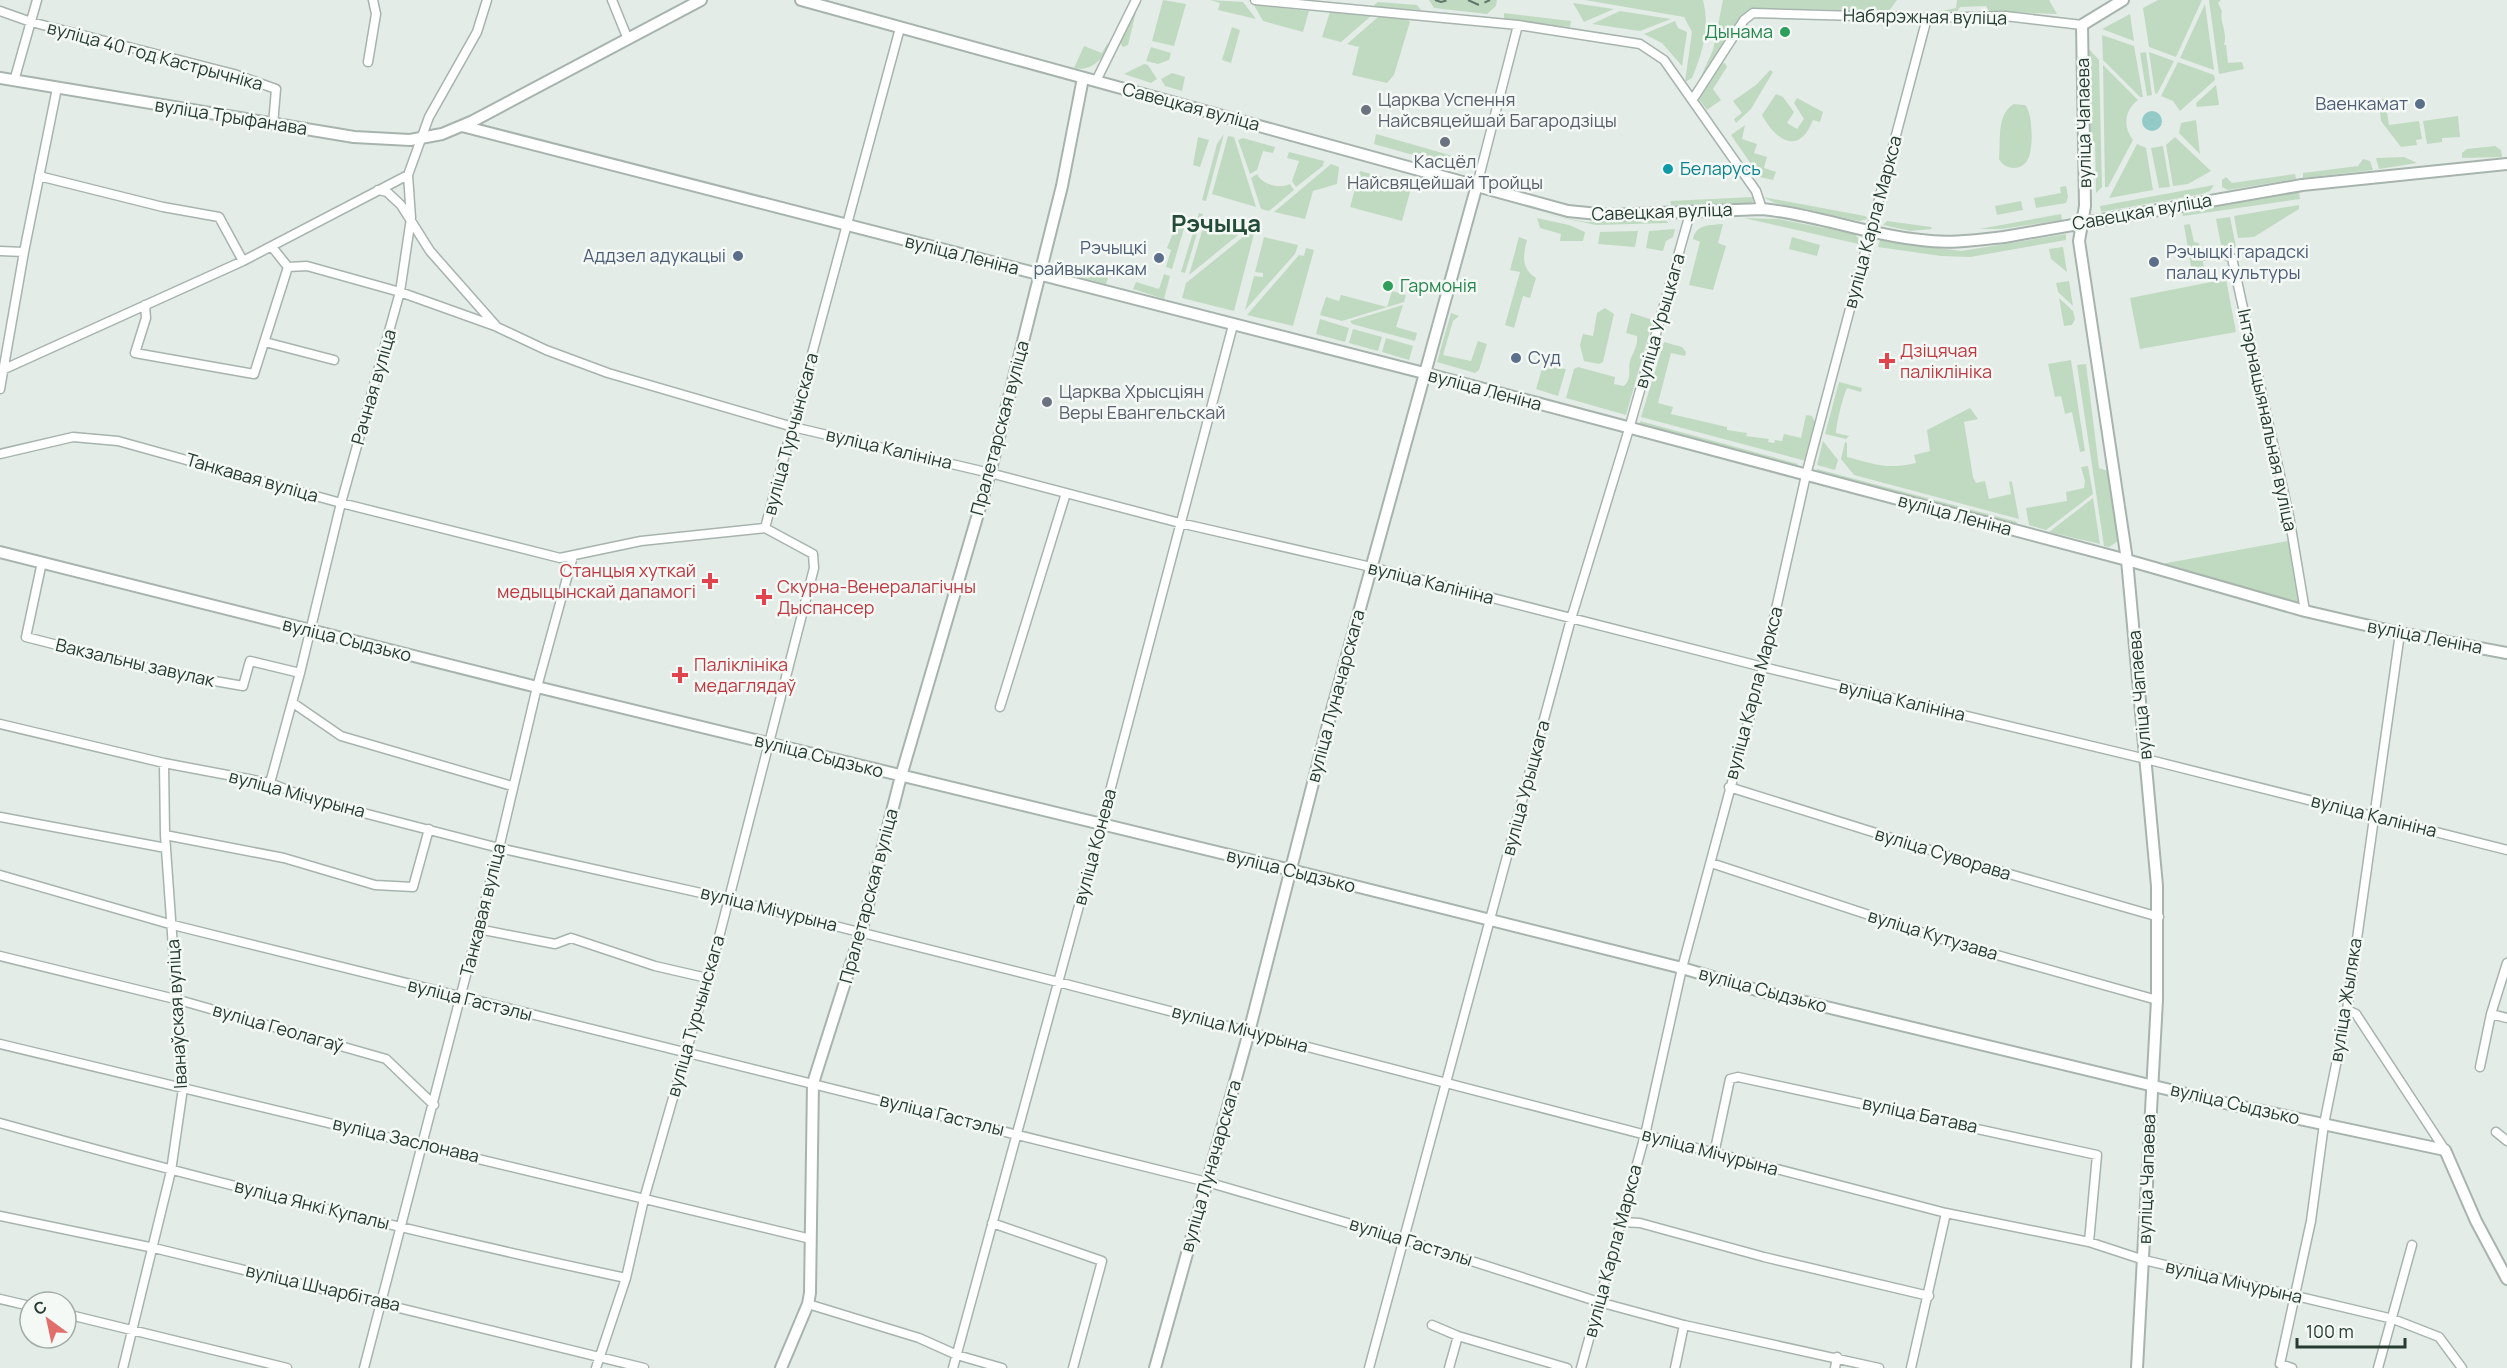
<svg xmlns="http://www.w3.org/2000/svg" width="2507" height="1368" font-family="Manrope,sans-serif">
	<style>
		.green { fill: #c0dac1 }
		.water { fill: #93cac7 }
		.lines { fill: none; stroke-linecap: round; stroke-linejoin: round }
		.minor-casing { stroke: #a7b4ad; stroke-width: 11 }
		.tertiary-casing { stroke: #a7b4ad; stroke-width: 14 }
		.minor { stroke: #fff; stroke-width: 8 }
		.tertiary { stroke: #fff; stroke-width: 10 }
		.rail { stroke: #60776c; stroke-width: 2; stroke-dasharray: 12 6; stroke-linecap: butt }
		.leisure-dot { fill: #2e9e5b; stroke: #f4f9f6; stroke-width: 2 }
		.service-dot { fill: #5c6f8a; stroke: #f4f9f6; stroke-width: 2 }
		.worship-dot { fill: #6b7280; stroke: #f4f9f6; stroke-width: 2 }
		.culture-dot { fill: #0f9aa8; stroke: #f4f9f6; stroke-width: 2 }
		.health-dot { fill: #e0444e; stroke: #f4f9f6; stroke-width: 2 }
		.labels { text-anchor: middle; stroke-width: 5; stroke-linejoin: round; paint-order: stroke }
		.street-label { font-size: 18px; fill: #263c31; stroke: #f4f9f6 }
		.leisure-label { font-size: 18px; fill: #27864d; stroke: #f4f9f6; text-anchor: end }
		.worship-label { font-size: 18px; fill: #5b616d; stroke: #f4f9f6; text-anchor: start }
		.service-label { font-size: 18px; fill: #4e5e75; stroke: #f4f9f6; text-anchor: end }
		.culture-label { font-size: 18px; fill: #0d838f; stroke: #f4f9f6; text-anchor: start }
		.health-label { font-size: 18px; fill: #be3a42; stroke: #f4f9f6; text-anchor: start }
		.district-label { font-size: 24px; font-weight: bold; fill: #244c39; stroke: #f4f9f6 }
	</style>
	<rect width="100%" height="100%" fill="#e4ece7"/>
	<!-- green -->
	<path class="green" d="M1139 0 1128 45 1123 47 1119 42Z
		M1163 0 1186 4 1174 46 1152 41Z
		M1210 0 1243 2 1256 19 1218 10 1220 3Z
		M1429 0H1497L1496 6 1487 14 1434 8Z
		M1585 0H1703C1710 29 1703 51 1692 78L1685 82 1692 32 1684 17Z
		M1723 0H1897L1889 11 1751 8 1697 85 1713 50Z
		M1957 0H2049L2057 14 1989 11 1986 6 1960 7 1957 12 1933 13 1956 8Z
		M2158 0H2202L2176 57 2149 47 2143 8Z
		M2209 0H2221L2218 3 2222 11C2219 22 2228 32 2224 45H2226L2228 63 2242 62 2244 69 2219 74Z
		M1378 2 1417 5 1421 10 1375 7 1374 5Z
		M1573 3 1614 9 1584 22Z
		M2205 4 2214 70 2180 58Z
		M1254 5 1309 11 1303 32 1263 21Z
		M1620 11 1671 19 1640 31 1592 24Z
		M1330 12 1367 16H1371L1341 42 1322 37Z
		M1504 13 1571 21 1570 27 1504 19Z
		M2130 14 2134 41 2102 29Z
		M1378 17H1404L1410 22 1394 75 1387 83 1352 75 1359 47 1347 44Z
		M1675 21 1678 28 1687 32 1682 66 1662 43 1644 34Z
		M1232 27 1240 30 1231 63 1222 60Z
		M2102 35 2134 46 2143 97H2140L2103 60Z
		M1107 44 1110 45C1102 59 1092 72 1074 68L1084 46 1102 53Z
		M1151 47 1171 53 1169 60 1158 64 1146 61Z
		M2088 48 2099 60 2102 187 2096 193 2095 143 2091 140Z
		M2146 52 2152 95 2147 96 2140 53Z
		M2149 52 2174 61 2157 94 2155 93Z
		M2178 62 2214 75 2215 80 2180 111 2173 101 2161 96Z
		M1725 63 1727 67 1713 89 1721 100 1707 110 1698 98 1720 64Z
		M1144 64 1148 65 1157 79 1151 83 1124 74Z
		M2103 65 2138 100C2125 110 2122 126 2133 140L2108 187H2105Z
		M1770 70 1773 72 1751 109 1736 123 1734 119 1742 113 1733 101 1756 85Z
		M1172 73 1185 77 1182 91 1165 86 1161 79Z
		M2216 85 2219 105 2197 107 2196 103Z
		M1776 94 1783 97 1794 112 1787 123 1797 129 1804 119 1794 103 1797 98 1823 112 1820 122 1813 120C1799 156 1776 141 1762 115Z
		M2385 99 2389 125 2419 121 2422 139 2416 140 2417 145 2401 147 2381 121 2379 100Z
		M2014 104 2025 105C2033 113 2034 151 2027 161 2020 171 2005 170 1999 159 2001 141 1996 114 2014 104Z
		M2458 116 2460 137 2442 138V142L2427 144 2423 121Z
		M2196 120 2200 154 2179 133 2181 123Z
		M1745 125 1742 139 1757 144 1754 153 1767 157 1764 168 1776 172 1773 180 1760 177 1731 135Z
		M1224 134 1206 201 1202 200 1217 144Z
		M1376 134 1460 158 1456 167 1374 144Z
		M1228 136 1234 137 1256 207 1212 194Z
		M1198 137 1209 140 1200 167 1193 165Z
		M2175 137 2211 171 2188 184 2173 186 2166 145Z
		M1243 138 1275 147 1273 153 1263 151 1257 170 1250 174 1238 140Z
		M2137 144 2146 148 2153 190 2109 198Z
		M2163 146 2170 187 2159 188 2151 148Z
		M2495 146 2501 150 2502 157 2462 158V153L2467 149Z
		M1289 152 1324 161 1323 166 1296 187 1292 181 1299 161 1287 158Z
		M2404 157 2417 163 2379 169 2376 158Z
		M2363 159 2370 161 2373 170 2303 178V173L2358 166Z
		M1331 164 1339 167 1337 184 1313 191 1305 219 1274 212Z
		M1360 171 1412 185 1402 221 1350 207Z
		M1257 174C1262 185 1280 189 1290 184L1294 190 1269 211 1261 209 1251 178Z
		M2295 174 2296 179 2228 190 2222 187V180L2226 177 2232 183Z
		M2214 185 2210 191 2202 194 2101 212 2100 206Z
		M2066 186 2068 197 2066 203 2036 208 2034 198 2061 193 2060 187Z
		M2299 192 2300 199 2183 216 2182 212 2191 207Z
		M1753 197 1755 200 1751 203 1671 205 1670 201Z
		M1763 197 1865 216 1868 219 1859 221 1775 203Z
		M2021 201 2023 210 1997 215 1995 206Z
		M2299 205V209L2254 237 2238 238 2234 216Z
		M1199 213 1203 214 1185 273 1181 272Z
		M1544 214 1586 222 1666 219 1668 223 1596 225Z
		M2061 214 2062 220 2001 229H1979Z
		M2230 217 2236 247 2226 252 2224 245H2221L2216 219Z
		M1537 218 1569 225 1585 232 1583 241H1560L1561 234 1540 228Z
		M1744 218 1778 219 1855 234 1863 245Z
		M1205 221 1243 231 1189 275Z
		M1887 221 1931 227 1932 229 1911 231 1883 225Z
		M1177 223 1185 225 1172 269 1166 267 1171 250 1167 248Z
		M1723 224 1718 243 1726 246 1713 290 1689 285 1700 242 1693 239C1696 224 1710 225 1723 224Z
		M2190 224 2194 242 2199 243 2206 277 2193 279 2184 225Z
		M1675 229 1673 237 1666 241 1663 251 1646 248 1649 231Z
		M1638 231 1635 247 1598 244 1600 232Z
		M1248 233 1254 234 1234 311 1182 298 1186 283Z
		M2066 234V240L1970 257 1941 256 1878 247 1880 240 1961 251Z
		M1264 237 1298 245 1295 254 1245 310 1254 276 1263 277V273L1255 272Z
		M1519 237 1527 240C1523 256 1521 268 1536 278L1530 298 1523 296 1514 328 1505 325 1520 272 1510 270Z
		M1792 237 1820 245 1817 256 1789 249Z
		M2063 247 2067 272 2051 259 2049 249Z
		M1306 248 1314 250 1293 326 1247 315 1299 255 1304 256Z
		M1074 264 1109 275 1106 284 1075 276 1072 269Z
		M1164 274 1170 276 1164 299 1133 289 1136 282 1159 289Z
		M2226 279 2236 332 2140 349 2130 298Z
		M2069 281 2073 306 2058 292 2056 283Z
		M1392 291 1406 295 1404 302 1342 321 1320 315 1326 297 1339 301 1341 295 1387 307Z
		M2059 298 2073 311 2075 319 2072 325 2064 326Z
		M1403 305 1396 327 1417 333 1415 341 1352 324 1350 321Z
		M1605 308 1614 314 1603 362 1599 364 1584 361 1580 345 1583 334 1593 336 1597 313Z
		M1451 313 1459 316 1453 321 1443 355 1471 361 1478 341 1487 344 1479 370 1475 373 1437 362Z
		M1631 313 1653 320 1626 415 1566 398 1574 369 1578 367 1615 377 1614 384 1624 386C1632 378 1628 371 1630 361 1633 352 1638 346 1637 336L1626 333Z
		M1320 319 1349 328 1345 342 1316 334Z
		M1353 329 1382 337 1378 351 1349 343Z
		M1386 338 1413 346 1409 360 1382 352Z
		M1664 342 1682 347 1686 352 1685 356 1671 353 1658 403 1673 407 1671 414 1727 427V430L1747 433 1746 436 1769 439 1768 442 1774 443 1775 440 1782 441 1784 434 1801 438 1806 415 1812 416 1815 422 1806 461 1641 417Z
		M1545 358 1550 359 1549 367 1566 369 1558 396 1536 389Z
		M2071 360 2085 451 2080 452 2072 412 2065 414 2061 396 2055 397 2048 364Z
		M2086 364 2099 468 2108 471 2118 541 2109 547 2104 546 2077 365Z
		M1839 382 1862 388 1861 392 1847 388C1843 396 1836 425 1836 433L1849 436 1846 439 1825 434Z
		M1970 408 1978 419 1964 422 1973 477 1976 483 1985 481 1989 499 2011 494 2009 481 2012 482 2019 519 1854 475 1841 459 1845 442 1847 443V457C1876 464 1884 470 1916 463L1914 455 1930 451 1927 430Z
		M1640 421 1798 464 1796 467 1641 426Z
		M1823 441 1838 460 1835 470 1817 465Z
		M2088 466 2093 494 2046 530 2029 525 2026 508 2067 501 2066 492 2084 488 2085 481 2081 467Z
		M1817 469 2018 522 2011 525 1816 472Z
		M2093 498 2100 544 2049 532Z
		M2293 540 2304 604 2161 564Z"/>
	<!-- water -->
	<path class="water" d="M2142 121a10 10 0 1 1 20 0a10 10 0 1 1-20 0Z"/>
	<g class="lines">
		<!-- minor casing -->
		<g class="minor-casing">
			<path id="minor" d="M612 0 627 37
				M1255 0 1518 25 1640 44 1664 60 1756 191 1762 209
				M0 11 31 22 234 74 276 89 273 125
				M368 62 376 14 373 0
				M14 81 37 0
				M1096 81 1136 0
				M1693 99 1744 20 1753 13 1927 18 2005 16 2082 25
				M39 176 163 207 219 217 243 261
				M1477 185 1518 25
				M378 190 387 192 401 205 430 251 497 327 546 350 608 373 793 427 990 473 1180 523 1371 567 1763 667 2146 759 2507 850
				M272 247 288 267 307 266 400 292 495 326
				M0 251 24 252
				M2205 255 2221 252 2232 258 2289 516 2305 611
				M145 305 146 318 135 353 254 374 288 267
				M265 342 334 360
				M0 371 243 261 408 175
				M0 389 24 252 57 88
				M0 454 73 437 118 441 341 503 560 558 641 541 765 528
				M42 562 26 637 163 672 243 686 250 661 300 673
				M293 703 341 736 512 786
				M1000 707 1066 493
				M0 724 164 763 270 783 313 800 499 848 728 899 1058 982 1946 1213 2089 1242 2144 1260 2393 1319 2439 1337 2462 1368
				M270 783 300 673 341 503 400 292 411 218 408 175 429 117 477 32 487 0
				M1729 787 1978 865 2159 917
				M0 817 166 848
				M165 835 284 858 375 885 413 887 429 829
				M1711 863 1954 943 2157 1000
				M0 875 173 925 1207 1182 1406 1240 1599 1302 1684 1325 1879 1368
				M478 929 555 944 571 938 655 966 707 978
				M0 956 179 1000 386 1059 434 1105
				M2347 1010 2356 1014 2445 1150
				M2491 1014 2507 1018
				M0 1044 811 1239
				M2480 1067 2491 1014 2507 963
				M0 1123C207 1181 415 1233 626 1278
				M2496 1132 2507 1141
				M1714 1154 1730 1079 1738 1077 2097 1155 2089 1242
				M0 1216 154 1248 644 1368
				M1622 1222 1640 1223 1764 1257 1929 1296
				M992 1223 1102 1261 1073 1368
				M0 1299 30 1306
				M808 1304 919 1338 957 1355 1002 1368
				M66 1314 287 1368
				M1432 1325 1458 1336 1567 1368
				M123 1368 171 1171 183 1088 165 835 164 763
				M364 1368 499 848 537 687 573 556
				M596 1368 626 1278 644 1199 718 941 814 568 813 554 765 528 900 28
				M953 1368 1101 825 1233 325
				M1369 1368 1571 619 1629 429 1691 210
				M1449 1368 1458 1336
				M1581 1368 1645 1135 1682 968 1763 667 1806 475 1927 18
				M1675 1368 1684 1325
				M1835 1368 1837 1357
				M1911 1368 1946 1213
				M2292 1368 2280 1364 2311 1221 2324 1124 2347 1010 2400 633
				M2378 1368 2412 1245"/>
		</g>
		<!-- tertiary casing -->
		<g class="tertiary-casing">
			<path id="tertiary" d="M801 0 1568 211 1608 215 1762 209C1816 214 1867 235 1921 240 1949 244 1976 240 2004 237L2302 185 2507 164
				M2123 0 2082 25 2085 206 2079 241 2127 560 2157 886V1000L2137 1368
				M0 78 354 137 410 140 442 134 473 121 701 0
				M462 126 1424 373 2127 560 2305 611 2400 633 2507 653
				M0 552 537 687 1291 870 1682 968 1760 991 2220 1102 2445 1150 2476 1221 2507 1279
				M781 1368 808 1304 810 1293 813 1083 861 932 901 776 990 473 1062 186 1083 78
				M1155 1368 1249 1032 1330 717 1477 185"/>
		</g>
		<!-- minor -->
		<use href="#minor" class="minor"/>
		<!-- tertiary -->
		<use href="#tertiary" class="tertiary"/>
		<!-- rail -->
		<path class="rail" d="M1435 0 1441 2 1448 0
			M1468 0 1479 5 1490 0"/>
	</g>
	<!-- markers -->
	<g class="leisure-dot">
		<circle cx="1785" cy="32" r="6"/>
		<circle cx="1388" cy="286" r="6"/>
	</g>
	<g class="service-dot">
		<circle cx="2420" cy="104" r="6"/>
		<circle cx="738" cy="256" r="6"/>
		<circle cx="1159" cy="258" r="6"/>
		<circle cx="2154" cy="262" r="6"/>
		<circle cx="1516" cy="358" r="6"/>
	</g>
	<g class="worship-dot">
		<circle cx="1366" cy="110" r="6"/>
		<circle cx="1445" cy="142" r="6"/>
		<circle cx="1047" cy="402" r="6"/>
	</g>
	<circle class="culture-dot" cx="1668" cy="169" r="6"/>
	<g class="health-dot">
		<path d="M1884 352h6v6h6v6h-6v6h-6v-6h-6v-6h6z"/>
		<path d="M707 572h6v6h6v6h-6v6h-6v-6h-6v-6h6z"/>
		<path d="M761 588h6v6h6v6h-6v6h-6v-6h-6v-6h6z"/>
		<path d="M677 666h6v6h6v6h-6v6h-6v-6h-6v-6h6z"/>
	</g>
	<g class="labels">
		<!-- street labels -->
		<g class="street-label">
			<text transform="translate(1925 17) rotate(1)" y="6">Набярэжная вуліца</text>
			<text transform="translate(155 56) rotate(15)" y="6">вуліца 40 год Кастрычніка</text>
			<text transform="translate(1191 107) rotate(15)" y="6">Савецкая вуліца</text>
			<text transform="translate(231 117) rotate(9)" y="6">вуліца Трыфанава</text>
			<text transform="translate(2084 123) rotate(-91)" y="6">вуліца Чапаева</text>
			<text transform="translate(1662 212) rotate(-2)" y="6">Савецкая вуліца</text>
			<text transform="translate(2142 212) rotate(-10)" y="6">Савецкая вуліца</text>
			<text transform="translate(1873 222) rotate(-75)" y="6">вуліца Карла Маркса</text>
			<text transform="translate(962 255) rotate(14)" y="6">вуліца Леніна</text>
			<text transform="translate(1660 321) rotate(-74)" y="6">вуліца Урыцкага</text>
			<text transform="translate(374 387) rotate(-74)" y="6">Рачная вуліца</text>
			<text transform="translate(1485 390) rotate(15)" y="6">вуліца Леніна</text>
			<text transform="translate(2267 420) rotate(78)" y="6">Інтэрнацыянальная вуліца</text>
			<text transform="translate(1000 428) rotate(-75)" y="6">Пралетарская вуліца</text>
			<text transform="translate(791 434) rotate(-75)" y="6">вуліца Турчынскага</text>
			<text transform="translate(889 449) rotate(13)" y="6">вуліца Калініна</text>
			<text transform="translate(252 478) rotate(16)" y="6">Танкавая вуліца</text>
			<text transform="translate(1955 515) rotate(15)" y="6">вуліца Леніна</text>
			<text transform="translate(1431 583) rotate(14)" y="6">вуліца Калініна</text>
			<text transform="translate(2425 637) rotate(11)" y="6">вуліца Леніна</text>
			<text transform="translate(347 640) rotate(14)" y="6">вуліца Сыдзько</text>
			<text transform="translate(135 663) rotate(13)" y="6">Вакзальны завулак</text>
			<text transform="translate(1754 693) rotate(-75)" y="6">вуліца Карла Маркса</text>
			<text transform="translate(2140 695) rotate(-95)" y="6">вуліца Чапаева</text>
			<text transform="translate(1336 696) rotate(-75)" y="6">вуліца Луначарскага</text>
			<text transform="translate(1902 701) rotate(13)" y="6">вуліца Калініна</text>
			<text transform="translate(819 756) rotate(14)" y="6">вуліца Сыдзько</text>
			<text transform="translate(1526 788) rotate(-75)" y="6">вуліца Урыцкага</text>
			<text transform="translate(297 794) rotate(15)" y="6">вуліца Мічурына</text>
			<text transform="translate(2374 816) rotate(14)" y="6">вуліца Калініна</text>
			<text transform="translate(1095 847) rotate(-75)" y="6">вуліца Конева</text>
			<text transform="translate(1943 854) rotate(17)" y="6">вуліца Суворава</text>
			<text transform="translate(1291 871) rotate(14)" y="6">вуліца Сыдзько</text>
			<text transform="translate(869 896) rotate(-75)" y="6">Пралетарская вуліца</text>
			<text transform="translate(769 909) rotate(14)" y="6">вуліца Мічурына</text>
			<text transform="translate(483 910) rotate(-76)" y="6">Танкавая вуліца</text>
			<text transform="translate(1933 935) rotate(17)" y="6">вуліца Кутузава</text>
			<text transform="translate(1763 990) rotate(15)" y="6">вуліца Сыдзько</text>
			<text transform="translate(470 1000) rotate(14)" y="6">вуліца Гастэлы</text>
			<text transform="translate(2346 1000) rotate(-81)" y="6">вуліца Жыляка</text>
			<text transform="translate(177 1014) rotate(-93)" y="6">Іванаўская вуліца</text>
			<text transform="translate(696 1016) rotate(-74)" y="6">вуліца Турчынскага</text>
			<text transform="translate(278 1028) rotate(16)" y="6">вуліца Геолагаў</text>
			<text transform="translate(1240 1029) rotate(15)" y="6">вуліца Мічурына</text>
			<text transform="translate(2235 1104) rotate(13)" y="6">вуліца Сыдзько</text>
			<text transform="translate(942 1115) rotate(14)" y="6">вуліца Гастэлы</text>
			<text transform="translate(1920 1115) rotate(12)" y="6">вуліца Батава</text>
			<text transform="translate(406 1140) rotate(13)" y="6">вуліца Заслонава</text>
			<text transform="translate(1710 1152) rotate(15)" y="6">вуліца Мічурына</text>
			<text transform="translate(1211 1166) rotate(-74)" y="6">вуліца Луначарскага</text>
			<text transform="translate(2147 1179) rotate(-88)" y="6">вуліца Чапаева</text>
			<text transform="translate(312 1205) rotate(14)" y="6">вуліца Янкі Купалы</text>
			<text transform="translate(1411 1242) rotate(17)" y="6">вуліца Гастэлы</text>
			<text transform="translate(1613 1251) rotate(-75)" y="6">вуліца Карла Маркса</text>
			<text transform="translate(2234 1282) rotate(13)" y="6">вуліца Мічурына</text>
			<text transform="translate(323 1288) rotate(13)" y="6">вуліца Шчарбітава</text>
		</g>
		<!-- leisure labels -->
		<g class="leisure-label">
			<text x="1773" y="38">Дынама</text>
			<text x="1400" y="292" text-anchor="start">Гармонія</text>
		</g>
		<!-- worship labels -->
		<g class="worship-label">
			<text x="1378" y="106">Царква Успення<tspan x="1378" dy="21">Найсвяцейшай Багародзіцы</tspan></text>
			<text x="1445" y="168" text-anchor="middle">Касцёл<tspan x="1445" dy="21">Найсвяцейшай Тройцы</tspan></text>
			<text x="1059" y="398">Царква Хрысціян<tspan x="1059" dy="21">Веры Евангельскай</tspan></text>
		</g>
		<!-- service labels -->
		<g class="service-label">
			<text x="2408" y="110">Ваенкамат</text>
			<text x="1147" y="254">Рэчыцкі<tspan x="1147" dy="21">райвыканкам</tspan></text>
			<text x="2166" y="258" text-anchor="start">Рэчыцкі гарадскі<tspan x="2166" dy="21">палац культуры</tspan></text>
			<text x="726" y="262">Аддзел адукацыі</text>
			<text x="1528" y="364" text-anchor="start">Суд</text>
		</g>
		<!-- culture labels -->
		<g class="culture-label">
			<text x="1680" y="175">Беларусь</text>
		</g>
		<!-- health labels -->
		<g class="health-label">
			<text x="1900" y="357">Дзіцячая<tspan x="1900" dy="21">паліклініка</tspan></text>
			<text x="696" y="577" text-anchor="end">Станцыя хуткай<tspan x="696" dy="21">медыцынскай дапамогі</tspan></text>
			<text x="777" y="593">Скурна-Венералагічны<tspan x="777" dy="21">Дыспансер</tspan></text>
			<text x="694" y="671">Паліклініка<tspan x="694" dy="21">медаглядаў</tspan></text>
		</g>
		<!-- district labels -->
		<g class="district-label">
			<text x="1216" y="232">Рэчыца</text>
		</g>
	</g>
	<!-- north arrow -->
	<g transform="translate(48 1320) rotate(327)"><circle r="28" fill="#f4f9f6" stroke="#a2ada7" stroke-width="1.5"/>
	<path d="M0-4.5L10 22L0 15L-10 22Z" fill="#e26e6c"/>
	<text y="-9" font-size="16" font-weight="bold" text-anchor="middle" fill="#263c31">С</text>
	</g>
	<!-- scale -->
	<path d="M2297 1338v9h108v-9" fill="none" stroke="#263c31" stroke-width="3"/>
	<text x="2306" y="1338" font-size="18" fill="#263c31" stroke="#f4f9f6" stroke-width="4.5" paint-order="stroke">100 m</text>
</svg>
